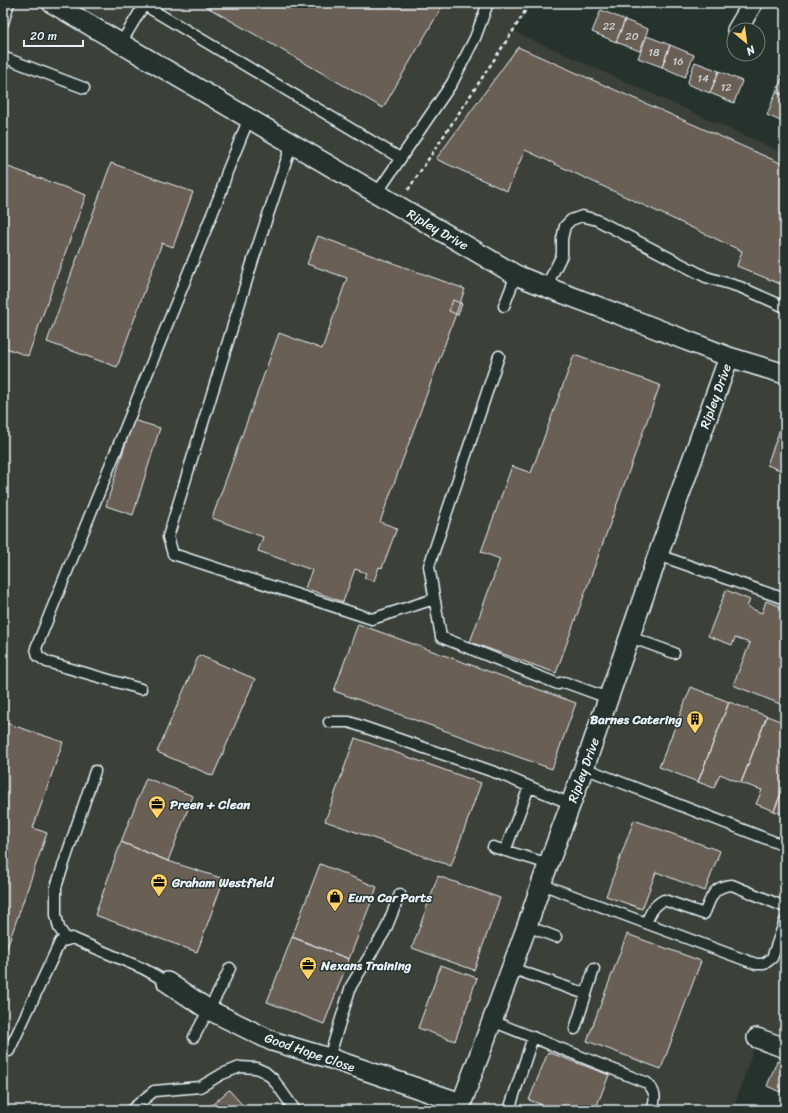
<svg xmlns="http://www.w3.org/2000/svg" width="788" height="1113" font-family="Sriracha,sans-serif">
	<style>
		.built { fill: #3a4039 }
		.building { fill: #6a5f54; stroke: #e8f1f8 }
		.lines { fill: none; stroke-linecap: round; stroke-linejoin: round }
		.service-casing { stroke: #e8f1f8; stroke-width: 13 }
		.minor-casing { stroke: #e8f1f8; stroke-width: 22 }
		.path { stroke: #e8f1f8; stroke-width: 2.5; stroke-dasharray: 4 3; stroke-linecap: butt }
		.service { stroke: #26332d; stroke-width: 10 }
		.minor { stroke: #26332d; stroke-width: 19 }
		.labels { text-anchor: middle; stroke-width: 3; stroke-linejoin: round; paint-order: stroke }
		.number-label { font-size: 11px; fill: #c8cccf }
		.street-label { font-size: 13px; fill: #e8f1f8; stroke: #26332d }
		.poi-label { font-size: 13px; font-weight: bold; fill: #e8f1f8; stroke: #26332d; text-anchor: start }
	</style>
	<rect width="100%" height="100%" fill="#26332d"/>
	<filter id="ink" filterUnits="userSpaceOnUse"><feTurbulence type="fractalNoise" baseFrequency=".025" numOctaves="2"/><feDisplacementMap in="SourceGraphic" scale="8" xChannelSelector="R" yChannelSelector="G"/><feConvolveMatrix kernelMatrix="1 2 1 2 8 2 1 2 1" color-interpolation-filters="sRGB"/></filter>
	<g filter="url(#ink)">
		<!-- built -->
		<path class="built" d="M3 3H530L513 31 785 154V1048L757 1038 733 1110H3Z"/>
		<!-- building -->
		<path class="building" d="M200 3H444L383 108Z
			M601 10 625 20 616 42 592 32Z
			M625 20 648 29 640 51 616 42Z
			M647 36 670 45 662 67 638 58Z
			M670 45 694 55 685 77 662 67Z
			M518 47 785 165V286L737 266 742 251 525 150 507 191 436 159Z
			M695 62 719 71 710 93 687 84Z
			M719 71 742 81 734 103 710 93Z
			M785 71V96L776 92Z
			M776 92 785 96V123L767 115Z
			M111 163 193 192 173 247 162 243 117 367 47 342Z
			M3 165 86 195 28 356 3 347Z
			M318 236 465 289 380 522 397 528 382 568 379 567 374 581 364 578 366 573 355 569 343 602 305 588 312 570 258 551 263 537 212 518 279 333 322 349 347 278 307 264Z
			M453 300 462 304 458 315 449 311Z
			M574 355 660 385 556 673 470 642 500 559 481 552 512 466 531 473Z
			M785 415V472L767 465Z
			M133 420 160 428 133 515 106 506Z
			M726 590 750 600 747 607 762 613 766 601 785 608V706L733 685 750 643 735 638 732 645 708 636Z
			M358 624 576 703 552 769 334 691Z
			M199 655 255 679 213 776 157 752Z
			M691 687 729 702 698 782 659 767Z
			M729 702 767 716 741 783 720 774 714 788 698 782Z
			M767 716 785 723V783L774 811 756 804 762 790 741 783Z
			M3 722 63 742 33 828 47 833 3 959Z
			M355 738 481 783 451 866 325 821Z
			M146 778 193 796 168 861 121 842Z
			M785 783V815L774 811Z
			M634 820 720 851 705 891 656 872 642 909 606 896Z
			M121 842 168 861 224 879 197 952 95 915Z
			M320 864 377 887 349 959 292 937Z
			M438 876 500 898 474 970 412 948Z
			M627 934 701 961 661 1069 587 1041Z
			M292 937 349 959 324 1024 267 1002Z
			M441 965 477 978 455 1041 418 1028Z
			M548 1052 609 1075 595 1110H556L529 1100Z
			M777 1061 785 1064V1079L780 1092 767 1086Z
			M785 1079V1093L780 1092Z
			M229 1090 247 1110H206Z"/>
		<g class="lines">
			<!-- service casing -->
			<g class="service-casing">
				<path id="service" d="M144 5 400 158
					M3 23 9 3
					M121 43 145 3
					M3 57 84 88
					M292 143 253 260 168 537 173 554 372 619 434 599
					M377 193 452 83 475 38 488 3
					M546 287 562 255V239L565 226 571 220 582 216 597 220 706 277 740 287 785 307
					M504 306 516 275
					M499 356 429 566 441 637 558 684 564 682 608 698
					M658 555 785 599
					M630 637 674 653
					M141 689 47 662 38 656 36 648 221 192 227 172 249 118
					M329 722H349L497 773 571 804
					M584 768 785 846
					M493 847 549 864
					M505 851 529 787
					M541 884 756 964H764L772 958 785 921
					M646 923C651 912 653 906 664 900L704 914C711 899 712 886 732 885L785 907
					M527 926 556 937
					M67 940 59 928 56 915V887L95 771
					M511 968 586 994
					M492 1021 647 1083C656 1092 656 1098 652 1110
					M575 1029 594 969
					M194 1037 221 987 230 968
					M9 1051 60 942 72 938 144 969 167 982
					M329 1058 351 986 385 931 400 894
					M131 1110 154 1091 200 1087 222 1074 240 1067 256 1068 265 1072 273 1079 295 1110
					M509 1110 533 1037"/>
			</g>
			<!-- minor casing -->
			<g class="minor-casing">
				<path id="minor" d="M52 3 516 275 546 287 639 322 729 357 658 555 584 768 544 876 527 926 492 1021 459 1110
					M737 30 753 3
					M729 357 785 374
					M167 982 209 1010 272 1041 329 1058 461 1103
					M757 1038 785 1048"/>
			</g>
			<!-- path -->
			<path class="path" d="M408 190 513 31 530 3"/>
			<!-- service -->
			<use href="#service" class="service"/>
			<!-- minor -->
			<use href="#minor" class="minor"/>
		</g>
	</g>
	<!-- icons -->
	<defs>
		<g id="building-pin" transform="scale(0.9)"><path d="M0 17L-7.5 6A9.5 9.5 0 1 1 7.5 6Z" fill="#ffd166" stroke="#26332d"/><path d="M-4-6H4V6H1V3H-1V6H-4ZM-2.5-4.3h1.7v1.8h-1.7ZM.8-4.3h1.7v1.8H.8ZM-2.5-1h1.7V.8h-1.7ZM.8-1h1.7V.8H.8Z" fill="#111"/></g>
		<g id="office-pin" transform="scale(0.9)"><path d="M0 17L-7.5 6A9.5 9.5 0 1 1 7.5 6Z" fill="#ffd166" stroke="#26332d"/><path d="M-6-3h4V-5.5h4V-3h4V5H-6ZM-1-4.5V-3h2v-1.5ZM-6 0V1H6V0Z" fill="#111"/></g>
		<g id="shop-pin" transform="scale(0.9)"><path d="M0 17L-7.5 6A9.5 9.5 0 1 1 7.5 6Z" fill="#ffd166" stroke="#26332d"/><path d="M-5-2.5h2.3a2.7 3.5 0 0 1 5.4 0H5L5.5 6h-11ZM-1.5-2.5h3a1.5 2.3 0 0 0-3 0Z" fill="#111"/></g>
	</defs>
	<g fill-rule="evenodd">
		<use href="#building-pin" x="695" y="719"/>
		<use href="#office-pin" x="157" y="804"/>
		<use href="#office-pin" x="159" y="882"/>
		<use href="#shop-pin" x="335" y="897"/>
		<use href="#office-pin" x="308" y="965"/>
	</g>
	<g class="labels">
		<!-- number labels -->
		<g class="number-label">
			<text x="609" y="30">22</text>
			<text x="632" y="40">20</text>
			<text x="654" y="56">18</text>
			<text x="678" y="65">16</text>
			<text x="703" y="82">14</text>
			<text x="726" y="91">12</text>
		</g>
		<!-- street labels -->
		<g class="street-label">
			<text transform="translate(438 229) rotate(30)" y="5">Ripley Drive</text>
			<text transform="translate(715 396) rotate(-70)" y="5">Ripley Drive</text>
			<text transform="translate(583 770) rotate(-70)" y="5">Ripley Drive</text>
			<text transform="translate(310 1052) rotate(19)" y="5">Good Hope Close</text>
		</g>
		<!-- poi labels -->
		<g class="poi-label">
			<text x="682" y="724" text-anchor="end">Barnes Catering</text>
			<text x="170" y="809">Preen + Clean</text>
			<text x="172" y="887">Graham Westfield</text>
			<text x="348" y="902">Euro Car Parts</text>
			<text x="321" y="970">Nexans Training</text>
		</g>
	</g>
	<!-- margin -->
	<rect width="788" height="1113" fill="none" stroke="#26332d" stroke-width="16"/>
	<rect x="8" y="8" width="772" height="1097" fill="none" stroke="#e8f1f8" stroke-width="1.5" filter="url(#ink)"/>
	<!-- north arrow -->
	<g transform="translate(746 42) rotate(151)"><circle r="19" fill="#26332d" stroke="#747f7e"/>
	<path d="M0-3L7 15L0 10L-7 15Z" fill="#ffd166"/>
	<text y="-6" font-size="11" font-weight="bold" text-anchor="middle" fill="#e8f1f8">N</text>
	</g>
	<!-- scale -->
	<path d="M24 40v6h59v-6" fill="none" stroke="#e8f1f8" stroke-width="2"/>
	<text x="30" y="40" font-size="12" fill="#e8f1f8" stroke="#26332d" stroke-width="3" paint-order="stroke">20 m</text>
</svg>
